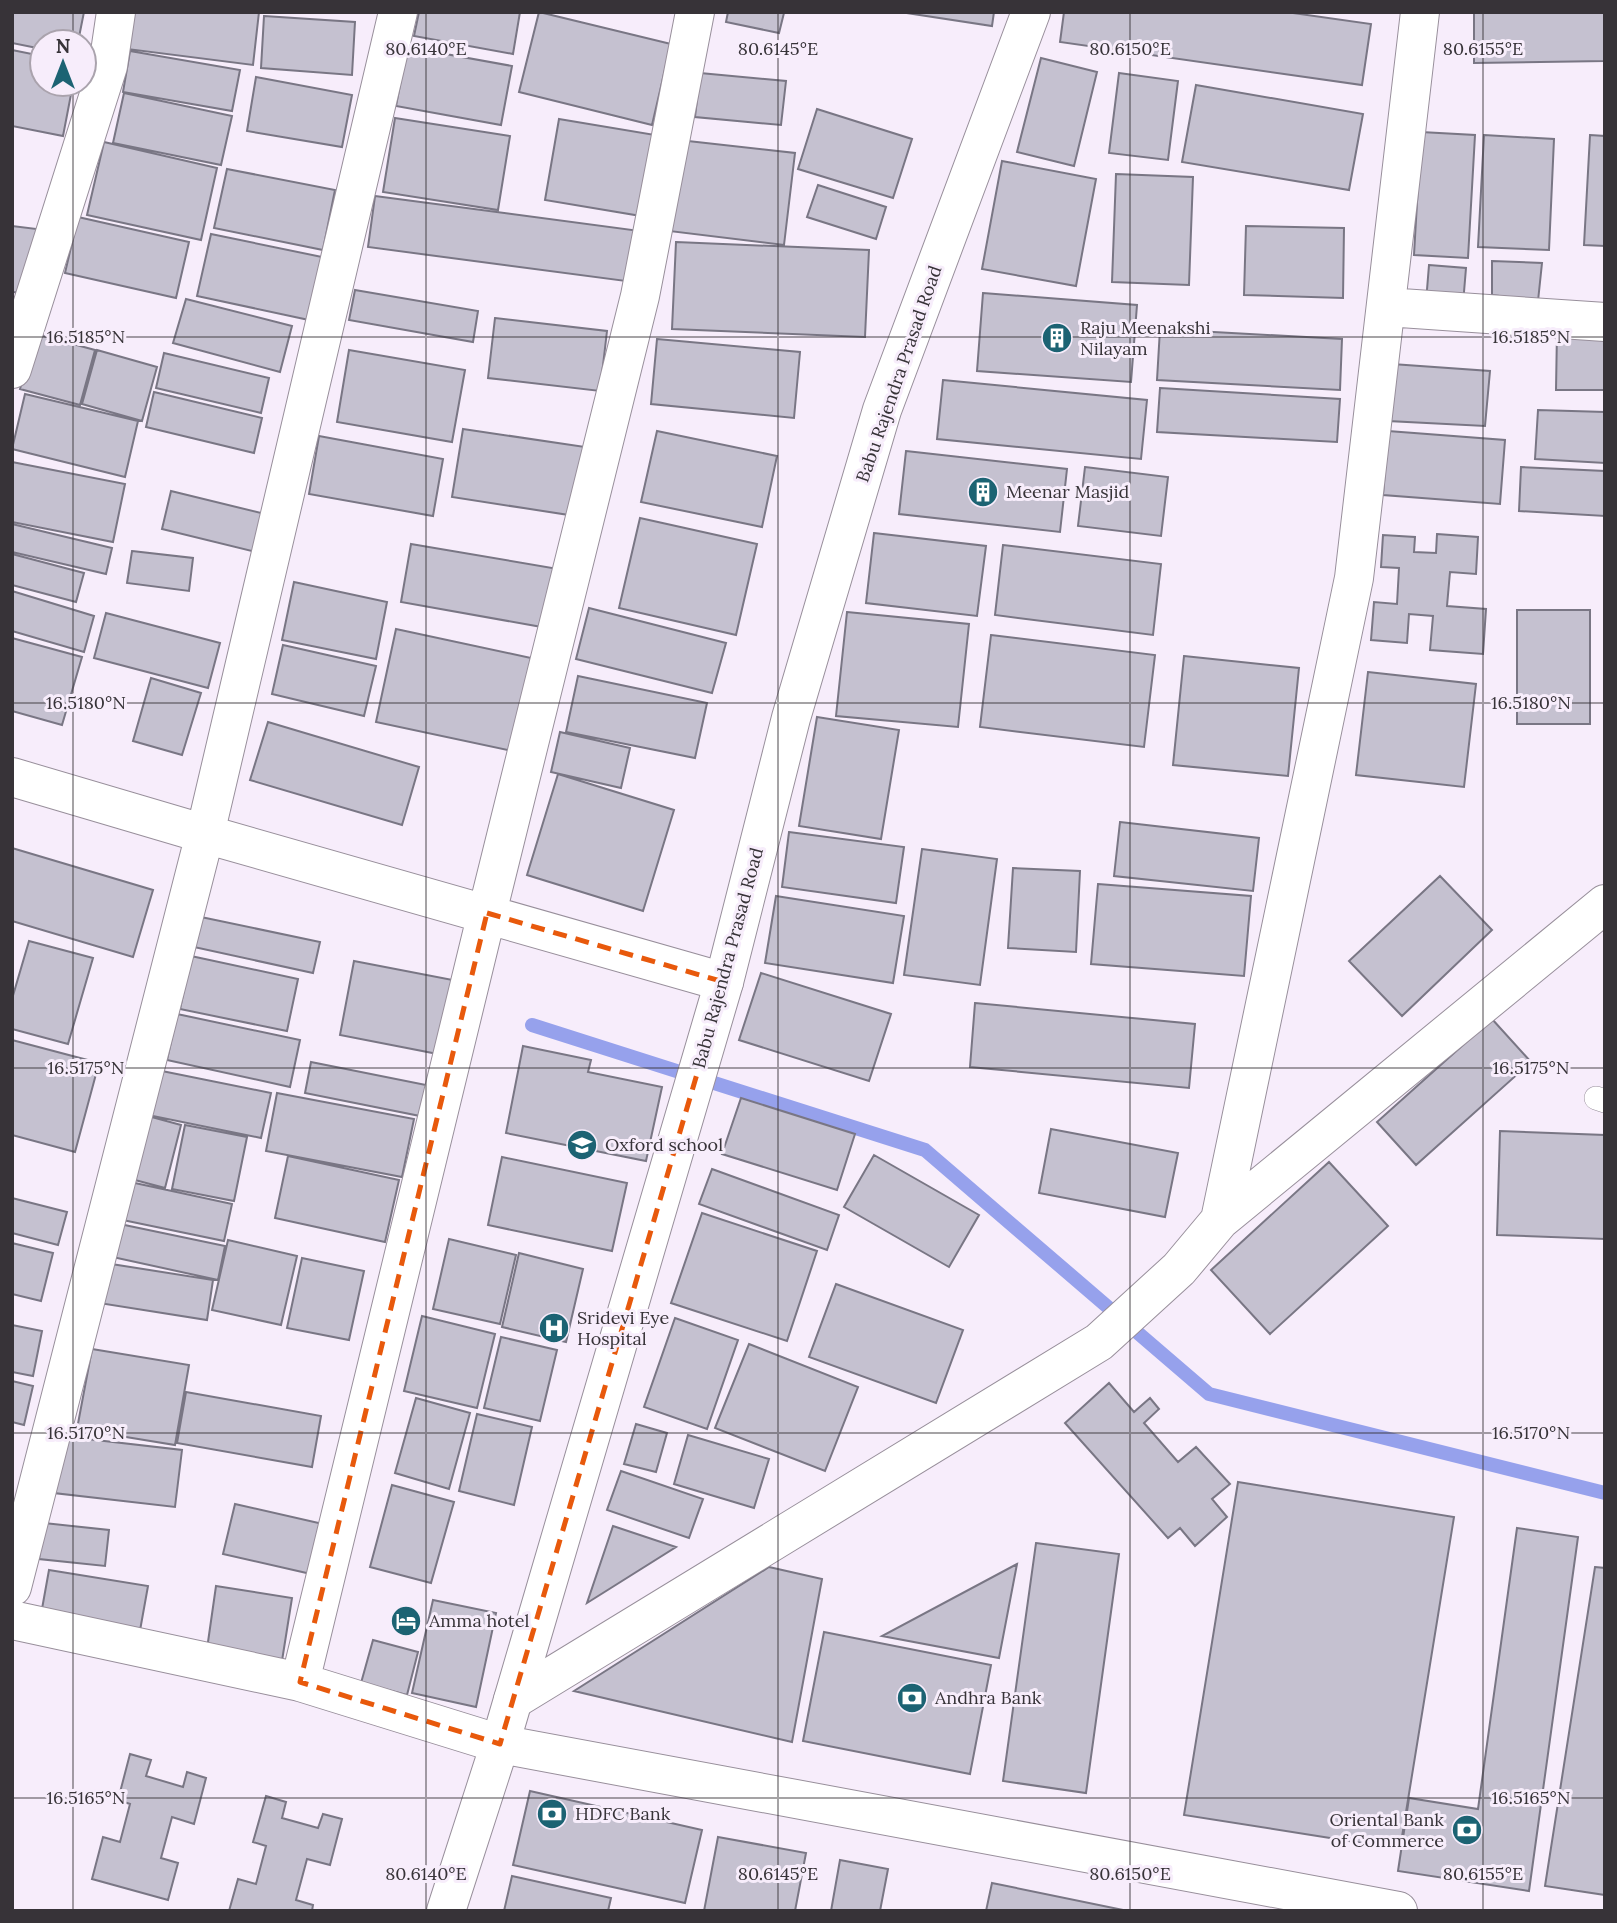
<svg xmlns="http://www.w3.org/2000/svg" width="1617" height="1923" font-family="Lora,serif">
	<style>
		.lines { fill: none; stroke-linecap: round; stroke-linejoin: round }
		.stream { stroke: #96a1ec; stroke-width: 14 }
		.building { fill: #c5c1d0; stroke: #797684; stroke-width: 2 }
		.service-casing { stroke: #988f9b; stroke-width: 24 }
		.minor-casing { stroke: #988f9b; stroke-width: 40 }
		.tertiary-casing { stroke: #988f9b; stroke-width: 40 }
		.service { stroke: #fff; stroke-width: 23 }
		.minor { stroke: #fff; stroke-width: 38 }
		.tertiary { stroke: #fff; stroke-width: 38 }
		.marked { fill: none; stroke: #e8590c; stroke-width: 5; stroke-dasharray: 14 9; stroke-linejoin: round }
		.ticks { fill: none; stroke: #373338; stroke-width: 2; stroke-opacity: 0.45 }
		.labels { text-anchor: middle; stroke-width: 6; stroke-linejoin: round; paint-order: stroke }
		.poi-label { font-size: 18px; fill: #373338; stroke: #f7edfb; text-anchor: start }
		.street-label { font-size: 18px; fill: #373338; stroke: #f7edfb }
		.ticks-label { font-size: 18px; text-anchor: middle; fill: #373338; stroke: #f7edfb; stroke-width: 6; stroke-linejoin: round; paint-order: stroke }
	</style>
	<rect width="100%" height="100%" fill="#f7edfb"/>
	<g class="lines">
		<!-- stream -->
		<path class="stream" d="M532 1025 925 1150 1209 1394 1605 1493"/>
	</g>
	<!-- building -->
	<path class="building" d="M12 12H84L78 42H42V49L12 43Z
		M132 12H259L253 65 127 49Z
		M419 12H520L513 54 414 36Z
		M539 12 671 44 652 125 519 92Z
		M728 12H781L784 13 779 33 726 22Z
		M900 12H994L992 26Z
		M1064 12H1286L1371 24 1362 85 1060 42Z
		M1474 12H1605V61L1474 63Z
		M264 16 355 22 352 75 261 68Z
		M407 47 512 66 501 125 396 106Z
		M12 50 42 56V84H73L63 136 12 126Z
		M130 51 240 70 232 111 123 92Z
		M1041 58 1097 72 1074 166 1017 152Z
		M700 73 786 81 781 125 695 117Z
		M1119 73 1178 81 1168 160 1109 153Z
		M256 77 352 95 342 147 247 131Z
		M1196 85 1363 114 1349 190 1182 162Z
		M124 93 232 116 221 165 113 143Z
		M817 109 912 139 893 198 798 169Z
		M395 118 510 136 498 210 383 192Z
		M559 119 661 136 647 217 545 200Z
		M1421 132 1475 135 1468 258 1414 255Z
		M1484 135 1554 139 1549 250 1478 247Z
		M1590 135 1605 136V246L1584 245Z
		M679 140 795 153 784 245 669 231Z
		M104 142 217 168 201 240 87 215Z
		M1002 161 1096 179 1076 286 982 269Z
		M227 169 335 190 323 250 214 228Z
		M1116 174 1193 177 1189 285 1112 282Z
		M818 185 886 207 876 239 807 217Z
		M375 196 640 231 633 282 368 247Z
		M78 217 189 242 176 298 65 273Z
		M12 226 37 229 30 293 12 292Z
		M1246 226 1344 228 1343 298 1244 295Z
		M211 234 322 257 309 320 197 296Z
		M676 242 869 250 865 337 672 329Z
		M1492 261 1542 263 1538 301 1492 295Z
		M1429 265 1466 268 1463 304 1426 302Z
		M355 290 478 311 473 342 349 320Z
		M983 293 1137 305 1131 382 977 371Z
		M186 299 292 326 280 372 173 343Z
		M495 318 607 331 600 391 488 378Z
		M1160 329 1342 339 1340 390 1157 380Z
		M1557 331 1605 333V390H1556Z
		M36 334 95 350 80 405 20 389Z
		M657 339 800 352 794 418 651 404Z
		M97 350 157 367 142 421 82 404Z
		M349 350 465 370 452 442 337 422Z
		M164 353 269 378 261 413 156 388Z
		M1392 364 1490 371 1485 426 1388 421Z
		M943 380 1147 400 1141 459 937 439Z
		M1160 388 1340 399 1337 442 1157 432Z
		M154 392 262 418 254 453 146 427Z
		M25 394 138 421 125 477 12 449Z
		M1538 410 1605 412V463L1535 459Z
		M463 429 592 448 582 517 452 497Z
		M657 431 777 456 762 527 641 502Z
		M1388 431 1505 440 1500 504 1383 495Z
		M319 436 443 459 433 516 309 494Z
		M906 451 1067 469 1060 532 899 514Z
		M12 462 125 484 113 542 12 522Z
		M1085 467 1168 477 1161 536 1078 526Z
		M1521 467 1605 471V516L1519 511Z
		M171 491 265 514 256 552 162 529Z
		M640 518 757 544 736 635 619 608Z
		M12 524 112 548 106 574 12 552Z
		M874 533 986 546 977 616 866 603Z
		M1437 534 1478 537 1476 574 1450 572 1447 606 1486 609 1483 654 1430 650 1433 616 1409 614 1407 643 1371 640 1374 602 1397 604 1399 568 1381 567 1383 535 1415 537 1414 552 1436 553Z
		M411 544 564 570 553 629 401 602Z
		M1003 545 1161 564 1153 635 995 615Z
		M132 551 193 558 189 591 127 583Z
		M12 554 84 573 76 602 12 585Z
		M294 582 387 602 376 659 282 640Z
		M12 591 94 616 84 652 12 631Z
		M589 608 726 643 712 693 576 659Z
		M1517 610H1590V724H1517Z
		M847 612 969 624 958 727 836 716Z
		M106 613 220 643 208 688 94 658Z
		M396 629 531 658 512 751 376 722Z
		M991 635 1155 655 1144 747 980 727Z
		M12 638 82 657 62 725 12 711Z
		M283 645 376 666 364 716 272 694Z
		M1184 656 1299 668 1288 776 1173 765Z
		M1368 672 1476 684 1464 787 1356 775Z
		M578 676 707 703 695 758 566 732Z
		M151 678 201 693 182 755 133 741Z
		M817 717 899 730 881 839 799 826Z
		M268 722 419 767 402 825 250 780Z
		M560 732 630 748 621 788 551 772Z
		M558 774 674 810 643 911 527 875Z
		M1120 822 1259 838 1253 891 1114 876Z
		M789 832 904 847 896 903 782 887Z
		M12 848 153 890 133 957 12 921Z
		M922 849 997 859 980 985 904 975Z
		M1013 868 1080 871 1076 952 1008 948Z
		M1440 876 1492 930 1402 1016 1349 961Z
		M1098 884 1251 896 1244 976 1091 964Z
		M776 896 904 916 893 983 765 963Z
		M201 917 320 942 313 973 194 947Z
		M29 941 93 958 68 1044 12 1029V999Z
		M191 956 298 979 287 1031 180 1009Z
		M354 961 463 982 448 1056 340 1035Z
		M761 973 891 1014 869 1081 739 1040Z
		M975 1003 1195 1024 1189 1088 970 1067Z
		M177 1014 300 1040 290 1087 167 1060Z
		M1492 1019 1531 1062 1416 1165 1377 1122Z
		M12 1040 99 1063 75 1152 12 1135Z
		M523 1046 591 1060 588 1072 662 1087 646 1161 506 1133Z
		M311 1062 431 1086 425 1117 305 1093Z
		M152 1069 271 1093 261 1138 143 1114Z
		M277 1093 414 1119 402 1177 266 1151Z
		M741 1098 855 1134 837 1190 722 1154Z
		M137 1113 181 1125 165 1188 120 1176Z
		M185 1125 247 1137 234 1201 172 1189Z
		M1051 1129 1178 1153 1165 1217 1039 1193Z
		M1500 1131 1605 1135V1239L1497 1235Z
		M874 1155 979 1215 949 1267 844 1207Z
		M288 1156 399 1180 385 1242 275 1218Z
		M502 1157 627 1183 612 1251 488 1225Z
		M1329 1162 1388 1226 1270 1334 1211 1270Z
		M712 1169 839 1215 827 1250 699 1204Z
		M121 1180 232 1204 224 1241 113 1218Z
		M12 1198 67 1212 58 1245 12 1233Z
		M702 1213 817 1251 787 1341 671 1303Z
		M115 1223 225 1246 218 1280 108 1256Z
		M449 1239 516 1255 500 1324 433 1309Z
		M228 1240 297 1256 281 1325 212 1310Z
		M12 1243 53 1253 41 1301 12 1294Z
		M519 1253 583 1269 566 1342 502 1327Z
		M302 1258 364 1271 349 1340 287 1328Z
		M105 1263 213 1280 207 1320 99 1303Z
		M836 1284 963 1330 936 1403 809 1357Z
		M422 1316 495 1334 477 1408 404 1391Z
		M675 1318 738 1340 707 1429 644 1407Z
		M12 1325 42 1331 33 1376 12 1372Z
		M501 1337 557 1350 540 1421 484 1408Z
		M749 1344 858 1387 825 1471 715 1428Z
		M92 1349 189 1365 175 1445 77 1429Z
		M12 1381 33 1386 24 1425 12 1422Z
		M1109 1383 1134 1412 1150 1398 1159 1409 1144 1423 1178 1462 1196 1447 1230 1484 1212 1499 1227 1517 1195 1546 1180 1528 1168 1538 1065 1423Z
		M186 1392 321 1416 312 1467 177 1443Z
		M416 1398 470 1413 449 1489 395 1473Z
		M477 1414 532 1427 514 1505 459 1491Z
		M636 1424 667 1433 656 1472 624 1464Z
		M688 1435 769 1459 754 1508 674 1484Z
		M61 1436 182 1450 175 1507 54 1493Z
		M621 1471 703 1499 689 1538 607 1510Z
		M1238 1482 1454 1517 1400 1849 1184 1815Z
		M392 1485 454 1502 431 1583 370 1567Z
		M235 1504 323 1524 311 1574 223 1554Z
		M44 1523 109 1530 105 1566 39 1559Z
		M613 1526 676 1547 587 1603Z
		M1517 1528 1578 1537 1529 1891 1398 1871 1409 1798 1478 1809Z
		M1036 1543 1119 1554 1086 1793 1003 1781Z
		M1017 1564 999 1658 882 1636Z
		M769 1567 822 1579 792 1742 574 1691Z
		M1595 1567 1605 1568V1895L1545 1886Z
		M49 1570 148 1586 139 1636 40 1620Z
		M216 1586 292 1598 281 1667 206 1656Z
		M433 1600 496 1613 476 1707 412 1693Z
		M824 1632 991 1665 970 1774 803 1741Z
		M373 1640 418 1652 407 1695 361 1683Z
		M130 1754 151 1760 146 1776 183 1787 187 1772 206 1778 194 1824 172 1817 161 1858 178 1863 168 1900 92 1879 103 1837 120 1842 130 1804 118 1800Z
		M530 1791 702 1830 685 1903 513 1865Z
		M266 1796 286 1802 282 1818 318 1828 323 1814 342 1819 330 1865 307 1859 296 1900 313 1905 312 1911H229L238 1879 256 1884 266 1846 253 1842Z
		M718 1837 806 1853 795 1911H704Z
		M840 1860 888 1869 880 1911H831Z
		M512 1876 611 1898 608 1911H504Z
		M992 1883 1128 1911H986Z"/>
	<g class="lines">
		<!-- service casing -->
		<g class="service-casing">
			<path id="service" d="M1596 1098 1605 1101"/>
		</g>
		<!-- minor casing -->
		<g class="minor-casing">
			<path id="minor" d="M1386 307 1605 322
				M12 369 108 66 116 12
				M12 777 205 834 724 982
				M1220 1220 1354 578 1420 12
				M12 1587 205 834 398 12
				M12 1620 300 1682 500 1744 1398 1911
				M300 1682 487 913 640 296 695 12
				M513 1700 1099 1342 1179 1269 1220 1220 1605 904"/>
		</g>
		<!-- tertiary casing -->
		<g class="tertiary-casing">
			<path id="tertiary" d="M446 1911 500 1744 724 982 791 718 882 410 1031 12"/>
		</g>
		<!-- service -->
		<use href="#service" class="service"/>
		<!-- minor -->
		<use href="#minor" class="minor"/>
		<!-- tertiary -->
		<use href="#tertiary" class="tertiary"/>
	</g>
	<!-- marked area -->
	<path class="marked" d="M487 913 724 982 500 1744 300 1682Z"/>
	<!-- ticks -->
	<path class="ticks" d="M73 12V42M426 12V1911M778 12V1911M1130 12V1911M1483 12V1911M73 84V1911M12 337H1605M12 703H1605M12 1068H1605M12 1433H1605M12 1798H1605"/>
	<!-- icons -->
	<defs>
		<g id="building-disc" transform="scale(1.575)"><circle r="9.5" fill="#1c6373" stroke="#f7edfb"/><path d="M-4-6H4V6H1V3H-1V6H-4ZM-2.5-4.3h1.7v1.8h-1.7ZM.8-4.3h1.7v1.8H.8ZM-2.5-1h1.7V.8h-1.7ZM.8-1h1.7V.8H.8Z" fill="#fff"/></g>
		<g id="school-disc" transform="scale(1.575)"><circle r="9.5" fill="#1c6373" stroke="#f7edfb"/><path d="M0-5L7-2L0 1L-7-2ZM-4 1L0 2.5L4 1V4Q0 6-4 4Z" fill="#fff"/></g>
		<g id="hospital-disc" transform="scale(1.575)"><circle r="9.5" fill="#1c6373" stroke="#f7edfb"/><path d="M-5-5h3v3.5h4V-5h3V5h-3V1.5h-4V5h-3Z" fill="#fff"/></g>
		<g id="hotel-disc" transform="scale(1.575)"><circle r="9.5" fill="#1c6373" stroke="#f7edfb"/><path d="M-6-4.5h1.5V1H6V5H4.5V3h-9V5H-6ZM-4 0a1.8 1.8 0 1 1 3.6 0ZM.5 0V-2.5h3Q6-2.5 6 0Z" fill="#fff"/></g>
		<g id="bank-disc" transform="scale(1.575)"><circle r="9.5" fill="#1c6373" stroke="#f7edfb"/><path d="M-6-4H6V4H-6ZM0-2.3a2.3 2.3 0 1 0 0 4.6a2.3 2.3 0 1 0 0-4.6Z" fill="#fff"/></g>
	</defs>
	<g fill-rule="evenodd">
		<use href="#building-disc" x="1057" y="338"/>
		<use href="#building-disc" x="983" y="492"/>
		<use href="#school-disc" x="582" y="1145"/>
		<use href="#hospital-disc" x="554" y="1328"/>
		<use href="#hotel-disc" x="406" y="1621"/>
		<use href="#bank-disc" x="912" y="1698"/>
		<use href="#bank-disc" x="552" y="1814"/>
		<use href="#bank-disc" x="1467" y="1830"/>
	</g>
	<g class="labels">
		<!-- poi labels -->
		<g class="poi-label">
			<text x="1080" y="334">Raju Meenakshi<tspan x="1080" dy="21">Nilayam</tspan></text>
			<text x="1006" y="498">Meenar Masjid</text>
			<text x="605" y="1151">Oxford school</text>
			<text x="577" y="1324">Sridevi Eye<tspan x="577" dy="21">Hospital</tspan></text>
			<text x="429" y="1627">Amma hotel</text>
			<text x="935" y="1704">Andhra Bank</text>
			<text x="575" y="1820">HDFC Bank</text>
			<text x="1444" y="1826" text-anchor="end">Oriental Bank<tspan x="1444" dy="21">of Commerce</tspan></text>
		</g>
		<!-- street labels -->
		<g class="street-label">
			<text transform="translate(899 374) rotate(-71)" y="6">Babu Rajendra Prasad Road</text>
			<text transform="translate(728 958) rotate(-75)" y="6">Babu Rajendra Prasad Road</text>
		</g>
	</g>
	<g class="ticks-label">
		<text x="426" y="55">80.6140°E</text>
		<text x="778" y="55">80.6145°E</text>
		<text x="1130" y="55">80.6150°E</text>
		<text x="1483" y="55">80.6155°E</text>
		<text x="86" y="343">16.5185°N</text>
		<text x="1531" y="343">16.5185°N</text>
		<text x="86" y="709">16.5180°N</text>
		<text x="1531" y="709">16.5180°N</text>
		<text x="86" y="1074">16.5175°N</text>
		<text x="1531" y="1074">16.5175°N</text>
		<text x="86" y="1439">16.5170°N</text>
		<text x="1531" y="1439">16.5170°N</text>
		<text x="86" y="1804">16.5165°N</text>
		<text x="1531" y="1804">16.5165°N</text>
		<text x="426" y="1880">80.6140°E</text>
		<text x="778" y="1880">80.6145°E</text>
		<text x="1130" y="1880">80.6150°E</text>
		<text x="1483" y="1880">80.6155°E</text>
	</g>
	<!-- border -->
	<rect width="1617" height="1923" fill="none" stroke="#373338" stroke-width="28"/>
	<!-- north arrow -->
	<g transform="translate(63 63)"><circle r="33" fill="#f7edfb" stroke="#aaa3ad" stroke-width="2"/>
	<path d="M0-5L12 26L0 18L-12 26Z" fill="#1c6373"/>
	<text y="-10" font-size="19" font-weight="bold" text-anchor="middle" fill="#373338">N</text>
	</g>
</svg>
